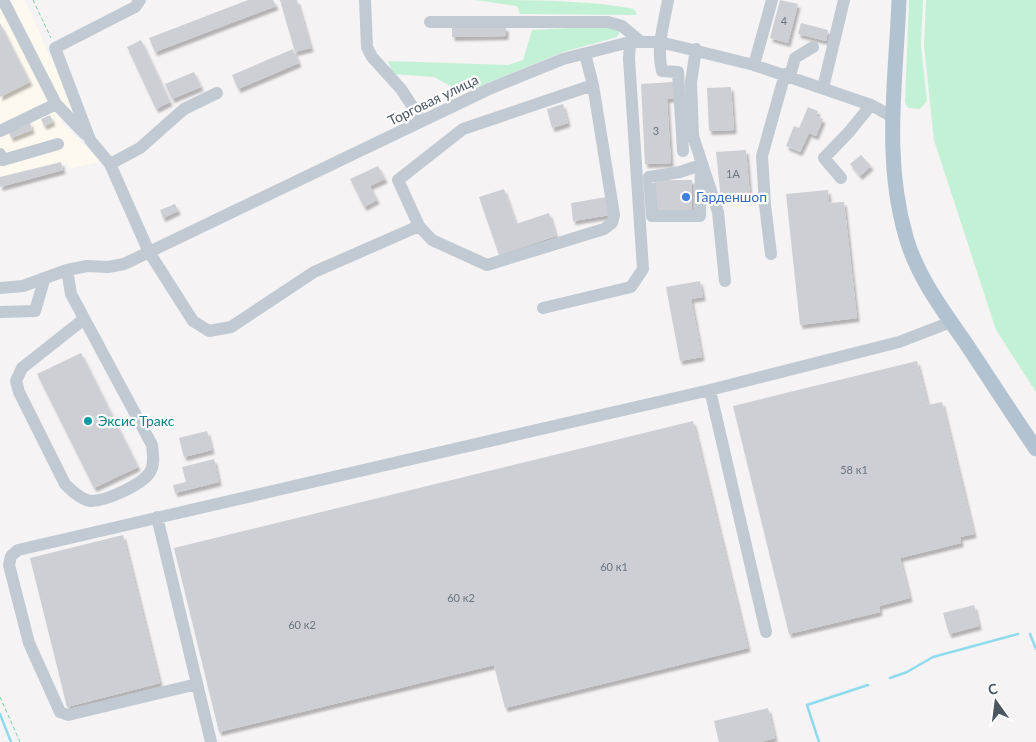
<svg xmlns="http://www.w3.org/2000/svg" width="1036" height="742" font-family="Lato,sans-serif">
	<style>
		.commercial { fill: #fdf9ef }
		.green { fill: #c3f1d5 }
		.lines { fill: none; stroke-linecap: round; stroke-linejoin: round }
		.stream { stroke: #90daee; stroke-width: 2.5 }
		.building { fill: #cdcfd5; filter: url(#shadow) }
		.path { stroke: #7ad0a6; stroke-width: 1; stroke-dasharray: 4 2.5; stroke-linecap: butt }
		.minor { stroke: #c1cad2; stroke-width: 12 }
		.major { stroke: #b3c2d1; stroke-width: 15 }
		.shop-dot { fill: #3f7fe0; stroke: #fff; stroke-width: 2 }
		.culture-dot { fill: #0f9aa8; stroke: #fff; stroke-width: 2 }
		.labels { text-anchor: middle; stroke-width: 4.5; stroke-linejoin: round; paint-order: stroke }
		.number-label { font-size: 11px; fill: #6b747e }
		.street-label { font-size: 14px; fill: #4a5661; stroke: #fff }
		.shop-label { font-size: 14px; fill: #366cbe; stroke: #fff; text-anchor: start }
		.culture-label { font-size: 14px; fill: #0d838f; stroke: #fff; text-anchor: start }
	</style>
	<defs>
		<filter id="shadow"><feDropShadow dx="2.5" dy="4" stdDeviation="1" flood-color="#0004"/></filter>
	</defs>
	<rect width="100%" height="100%" fill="#f5f3f3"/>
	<!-- commercial -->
	<path class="commercial" d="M0 0H25L76 115 60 121 101 161 70 169 68 163 62 164 63 170 0 187Z"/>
	<!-- green -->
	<path class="green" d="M475 0C524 0 587 0 634 9L637 15 520 14 517 6Z
		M909 0H923L921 45 927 101 920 109 908 108 905 102Z
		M926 0H1036V392L996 330 934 140 924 46Z
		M608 26 620 31 617 37 563 52 463 93 434 77 393 74 388 61 508 65 523 60 532 30Z"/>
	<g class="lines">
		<!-- stream -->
		<path class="stream" d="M1030 634 1036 649
			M890 678 907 672 933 657 1018 634
			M0 714 11 742
			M819 742 807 705 868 685"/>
	</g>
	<!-- building -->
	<path class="building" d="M248 0H273L276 6 155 52 149 38Z
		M280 0H297L311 48 295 52Z
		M780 0 798 4 788 43 770 38Z
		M0 23 30 82 0 97Z
		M801 23 828 30 826 41 798 34Z
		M452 27H506V36L452 37Z
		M141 40 170 102 156 109 127 47Z
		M293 49 299 63 238 89 232 75Z
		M194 72 201 87 172 99 165 84Z
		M673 82 674 98 667 99 671 163 645 164 641 84Z
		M731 87 734 130 709 131 707 88Z
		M563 104 568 123 552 128 547 109Z
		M808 107 818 111 816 116 823 119 816 136 809 133 800 152 786 146 794 126 799 128Z
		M50 115 53 122 44 126 41 119Z
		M30 122 32 130 11 138 8 130Z
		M746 150 750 197 721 199 716 152Z
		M861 155 871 166 860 176 850 164Z
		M61 162 63 170 0 187V177Z
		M378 166 385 179 370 186 377 200 364 207 350 179Z
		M655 180H692V212H655Z
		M504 189 516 224 549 213 556 236 499 255 479 197Z
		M828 190 829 203 844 202 857 318 800 325 786 194Z
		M607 197 610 215 573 221 571 203Z
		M175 204 178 211 163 218 160 210Z
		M700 281 703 297 691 299 702 357 680 361 666 287Z
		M81 353 138 467 94 488 37 374Z
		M917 361 928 405 942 402 974 534 960 537 961 543 900 558 910 598 879 606 880 612 789 634 733 406Z
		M693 421 748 648 505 708 494 665 219 732 174 548Z
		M207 431 212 450 184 457 179 438Z
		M214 459 219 482 175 493 173 485 186 482 182 467Z
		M123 535 160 683 67 707 30 558Z
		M974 605 979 626 949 634 943 613Z
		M768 708 775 738 760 742H719L714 721Z"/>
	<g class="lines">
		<!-- path -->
		<path class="path" d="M33 0 51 38
			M0 697 20 742"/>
		<!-- minor -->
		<path class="minor" d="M140 0 135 7 55 48 90 140 110 164 149 252 193 321 209 331 231 327 314 272 419 226
			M365 0 367 47 372 57 401 89 422 121
			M668 0C664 23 656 48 662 71L678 72 683 151
			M430 22H608L622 26 640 41
			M696 49 691 82 693 136 718 212 725 281
			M585 54 593 85 614 215 612 223 604 229 487 265 432 240 419 226 398 180 463 129 593 85
			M754 65 772 0
			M790 76 795 58 813 47
			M823 88 844 0
			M56 104 85 134
			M0 131 56 104 3 0
			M0 154 3 160 58 144
			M110 164 140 148 184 109 217 93
			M701 165 700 216H652L649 177 680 172Z
			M841 178 824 158 849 132 871 105
			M771 254 765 205 762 156 785 74
			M67 270 71 294 152 445C153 454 155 464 150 472 142 485 106 501 91 501 81 500 72 491 65 484L19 392 16 381 22 368 84 319
			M0 288 23 286 67 270 87 266 108 267 124 264 489 89 563 59 630 42H660L754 65 871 105 891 116
			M543 308 631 287 643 269 629 59 630 42
			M0 312 35 311 44 280
			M710 390 766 632
			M157 517 211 742
			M197 684 68 715 60 712 29 643 9 565 11 556 18 550 710 390 899 342 951 322"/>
		<!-- major -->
		<path class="major" d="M899 0C896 80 883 158 906 237 917 276 942 309 965 342 989 378 1012 414 1036 449"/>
	</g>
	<!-- markers -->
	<circle class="shop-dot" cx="686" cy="197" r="5"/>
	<circle class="culture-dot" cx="88" cy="421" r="5"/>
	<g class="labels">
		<!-- number labels -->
		<g class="number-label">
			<text x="784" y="25">4</text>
			<text x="656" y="135">3</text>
			<text x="733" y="178">1А</text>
			<text x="854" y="474">58 к1</text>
			<text x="614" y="571">60 к1</text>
			<text x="461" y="602">60 к2</text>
			<text x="302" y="629">60 к2</text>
		</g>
		<!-- street labels -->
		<g class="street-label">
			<text transform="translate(433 100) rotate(-26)" y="5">Торговая улица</text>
		</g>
		<!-- shop labels -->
		<g class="shop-label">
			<text x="696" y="202">Гарденшоп</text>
		</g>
		<!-- culture labels -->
		<g class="culture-label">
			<text x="98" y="426">Эксис Тракс</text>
		</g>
	</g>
	<!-- north arrow -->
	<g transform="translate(996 702) rotate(346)" stroke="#ffffff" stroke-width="4" paint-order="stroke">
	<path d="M0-4L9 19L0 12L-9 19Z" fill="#4a5661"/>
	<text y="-8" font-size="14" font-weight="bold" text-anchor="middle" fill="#4a5661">С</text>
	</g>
</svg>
